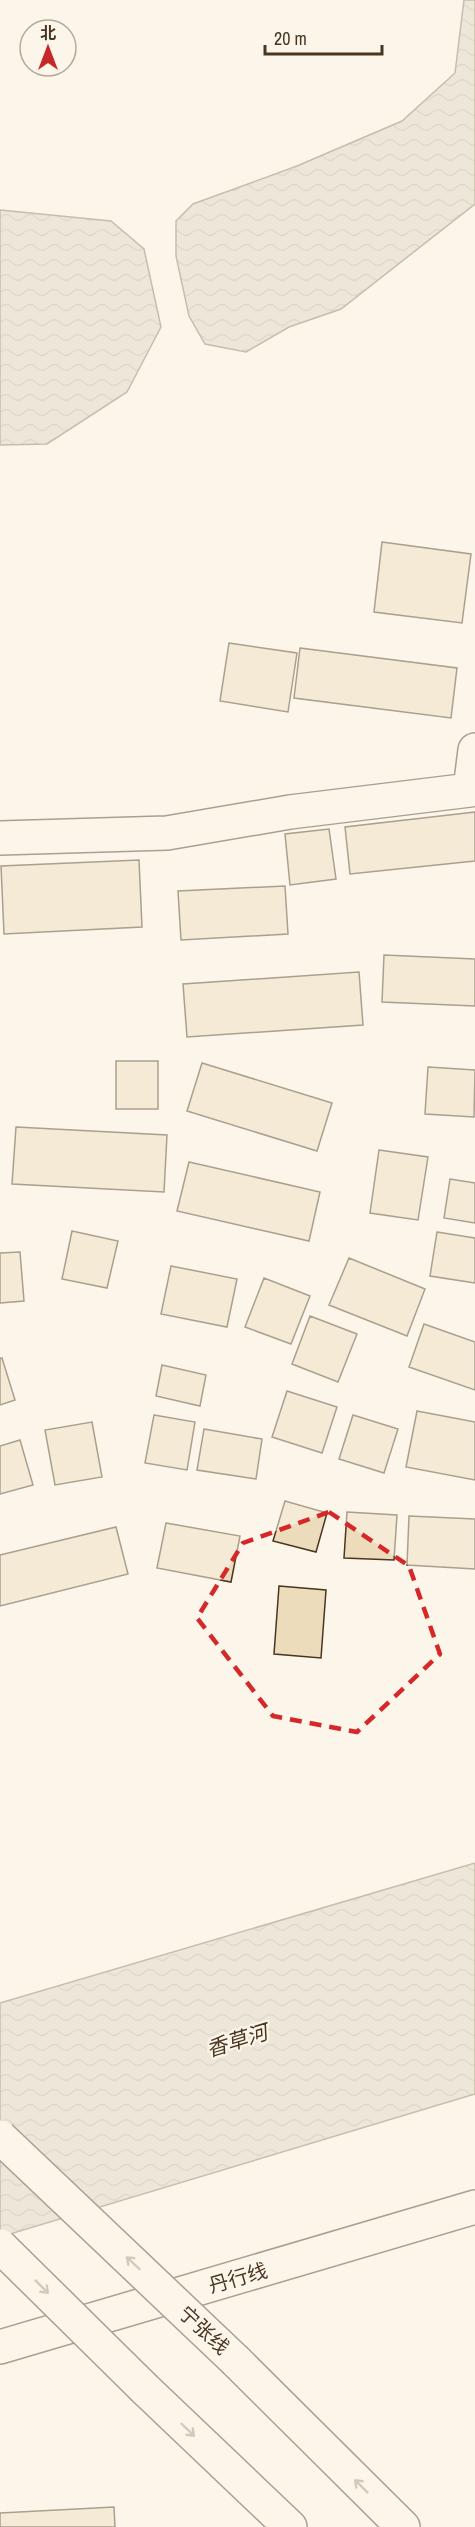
<svg xmlns="http://www.w3.org/2000/svg" width="475" height="2527" font-family="'Archivo Narrow','Noto Sans SC',sans-serif">
	<style>
		.water { fill: url(#water-waves); stroke: #887966; stroke-width: 1.5 }
		.building { fill: #ecdcbc; stroke: #4a3520; stroke-width: 1.5 }
		.lines { fill: none; stroke-linecap: round; stroke-linejoin: round }
		.minor-casing { stroke: #4a3520; stroke-width: 36 }
		.major-casing { stroke: #4a3520; stroke-width: 36 }
		.minor { stroke: #fbf6e9; stroke-width: 33 }
		.major { stroke: #fbf6e9; stroke-width: 33 }
		.major-bridge-casing { stroke: #4a3520; stroke-width: 36; stroke-linecap: butt }
		.major-bridge { stroke: #fbf6e9; stroke-width: 33 }
		.oneway { stroke: #a29684 }
		.marked { fill: none; stroke: #d62828; stroke-width: 4.5; stroke-dasharray: 12 8; stroke-linejoin: round }
		.labels { text-anchor: middle; stroke-width: 4.5; stroke-linejoin: round; paint-order: stroke }
		.street-label { font-size: 20px; fill: #4a3520; stroke: #fbf6e9 }
		.water-label { font-size: 21px; font-style: italic; fill: #4a3520; stroke: #fbf6e9 }
	</style>
	<defs>
		<pattern id="water-waves" width="16" height="10" patternUnits="userSpaceOnUse" patternTransform="scale(1.5)"><rect width="16" height="10" fill="#dcd4c6"/><path d="M0 5q4-4 8 0t8 0" fill="none" stroke="#beb7aa"/></pattern>
	</defs>
	<rect width="100%" height="100%" fill="#fbf6e9"/>
	<!-- water -->
	<path class="water" d="M464 0H475V204L341 309 289 327 246 352 205 344 189 316 176 256V221L193 204 297 166 402 121 455 73Z
		M0 210 111 221 144 249 161 327 127 392 47 444 0 445Z
		M475 1863V2094L0 2237V2003Z"/>
	<!-- building -->
	<path class="building" d="M382 542 471 554 462 623 374 612Z
		M229 643 297 653 288 712 220 701Z
		M300 648 457 668 451 718 294 698Z
		M475 812V861L350 874 345 827Z
		M329 829 336 879 290 885 285 834Z
		M139 860 142 927 4 934 1 866Z
		M285 886 288 934 181 940 178 891Z
		M384 955 475 959V1006L382 1002Z
		M359 972 363 1025 187 1037 183 984Z
		M116 1061H158V1109H116Z
		M202 1063 332 1103 317 1151 187 1111Z
		M428 1067 475 1070 474 1117 425 1114Z
		M16 1127 167 1135 164 1192 12 1184Z
		M379 1150 428 1157 418 1220 370 1213Z
		M189 1162 320 1192 309 1241 177 1211Z
		M450 1179 475 1183V1223L444 1218Z
		M72 1231 118 1241 107 1288 62 1279Z
		M437 1232 475 1238V1283L430 1276Z
		M20 1252 24 1301 0 1303V1253Z
		M349 1258 425 1289 407 1336 329 1305Z
		M171 1266 237 1279 227 1327 161 1314Z
		M264 1278 310 1296 291 1344 245 1327Z
		M310 1316 357 1334 338 1382 292 1364Z
		M424 1324 475 1342V1390L409 1367Z
		M0 1358H2L15 1400 0 1405Z
		M162 1365 206 1375 200 1406 156 1396Z
		M287 1391 337 1407 322 1453 272 1437Z
		M417 1411 475 1422V1480L406 1467Z
		M154 1415 195 1422 187 1470 145 1463Z
		M353 1415 398 1429 384 1473 339 1459Z
		M92 1422 102 1477 55 1485 45 1430Z
		M204 1429 262 1439 256 1479 197 1470Z
		M20 1440 33 1485 0 1494V1446Z
		M285 1501 327 1513 316 1552 273 1541Z
		M347 1512 397 1515 394 1560 344 1558Z
		M409 1516 475 1519V1569L407 1565Z
		M166 1523 240 1536 231 1582 157 1568Z
		M116 1527 128 1574 0 1606V1555Z
		M279 1586 326 1590 321 1658 274 1654Z
		M114 2507 115 2527H0V2513Z"/>
	<g class="lines">
		<!-- minor casing -->
		<g class="minor-casing">
			<path id="minor" d="M0 838 167 833 290 812 470 790 475 750"/>
		</g>
		<!-- major casing -->
		<g class="major-casing">
			<path id="major" d="M0 2347 475 2207
				M236 2361 403 2527
				M145 2389 290 2527"/>
		</g>
		<!-- minor -->
		<use href="#minor" class="minor"/>
		<!-- major -->
		<use href="#major" class="major"/>
		<!-- major-bridge casing -->
		<g class="major-bridge-casing">
			<path id="major-bridge" d="M0 2137 236 2361
				M0 2246 145 2389"/>
		</g>
		<!-- major-bridge -->
		<use href="#major-bridge" class="major-bridge"/>
	</g>
	<!-- one-way arrows -->
	<defs><path id="oneway-shaft" d="M-6 0H5M1.5-3L5.5 0L1.5 3" fill="none" stroke-width="1.6" stroke-linecap="round" stroke-linejoin="round" transform="scale(1.5)"/></defs>
	<g class="oneway">
		<use href="#oneway-shaft" transform="translate(133 2263) rotate(-137)"/>
		<use href="#oneway-shaft" transform="translate(42 2287) rotate(45)"/>
		<use href="#oneway-shaft" transform="translate(188 2430) rotate(44)"/>
		<use href="#oneway-shaft" transform="translate(361 2486) rotate(-135)"/>
	</g>
	<!-- marked area -->
	<path d="M0 0H475V2527H0ZM329 1512 409 1566 440 1654 357 1732 273 1716 197 1618 243 1543Z" fill="#fbf6e9" fill-opacity=".55" fill-rule="evenodd"/>
	<path class="marked" d="M329 1512 409 1566 440 1654 357 1732 273 1716 197 1618 243 1543Z"/>
	<g class="labels">
		<!-- street labels -->
		<g class="street-label">
			<text transform="translate(238 2278) rotate(-16)" y="7">丹行线</text>
			<text transform="translate(204 2330) rotate(43)" y="7">宁张线</text>
		</g>
		<!-- water labels -->
		<g class="water-label">
			<text transform="translate(237 2041) rotate(-17)" y="7">香草河</text>
		</g>
	</g>
	<!-- north arrow -->
	<g transform="translate(48 48)"><circle r="28" fill="#fbf6e9" stroke="#b4a999" stroke-width="1.5"/>
	<path d="M0-4.5L10 22L0 15L-10 22Z" fill="#c62828"/>
	<text y="-9" font-size="16" font-weight="bold" text-anchor="middle" fill="#4a3520">北</text>
	</g>
	<!-- scale -->
	<path d="M265 45v9h117v-9" fill="none" stroke="#4a3520" stroke-width="3"/>
	<text x="274" y="45" font-size="18" fill="#4a3520" stroke="#fbf6e9" stroke-width="4.5" paint-order="stroke">20 m</text>
</svg>
